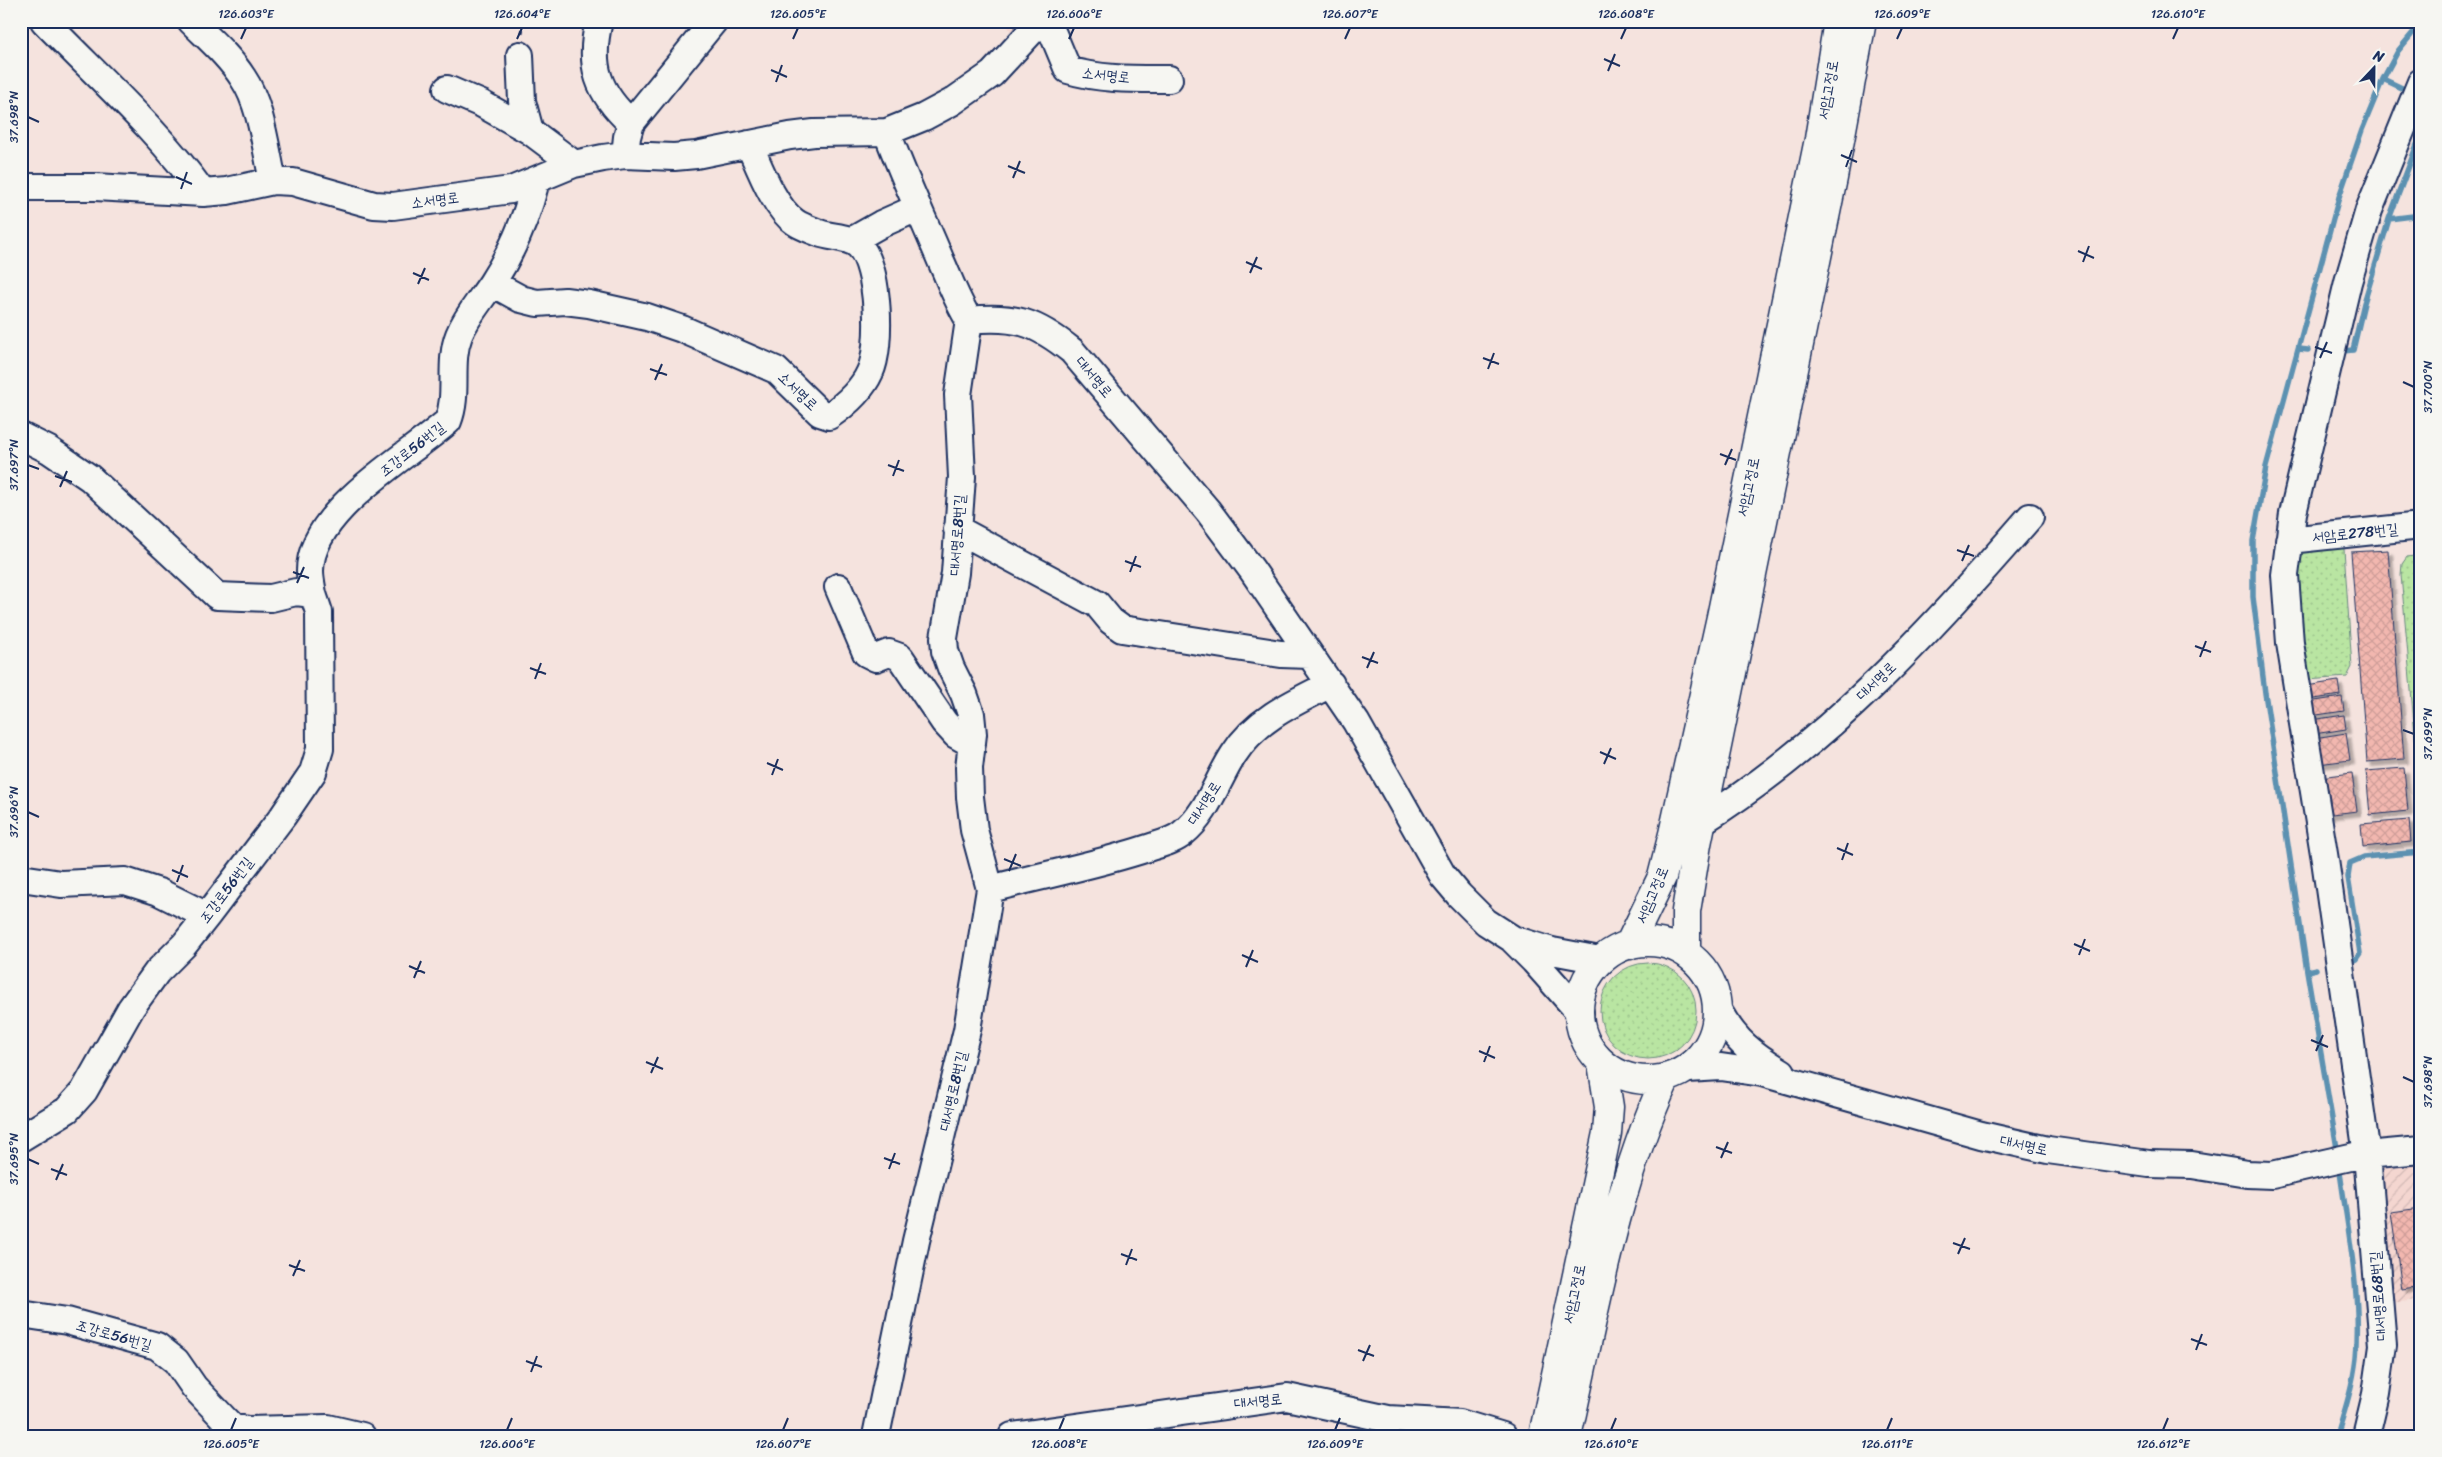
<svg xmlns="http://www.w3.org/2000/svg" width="2442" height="1457" font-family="Sriracha,'Poor Story',sans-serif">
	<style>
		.built { fill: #f4d6d0 }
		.industrial { fill: url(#industrial-furrows) }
		.green { fill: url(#green-dots); stroke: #6a8a80 }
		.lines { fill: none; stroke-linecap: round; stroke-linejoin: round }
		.stream { stroke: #5c91b1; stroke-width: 5.5 }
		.building { fill: url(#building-cross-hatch); stroke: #1b2f5e; filter: url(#shadow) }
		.minor-casing { stroke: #1b2f5e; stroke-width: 30 }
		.major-casing { stroke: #1b2f5e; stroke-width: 31 }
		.path { stroke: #1b2f5e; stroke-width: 3; stroke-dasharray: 4 4; stroke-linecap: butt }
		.minor { stroke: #f6f6f2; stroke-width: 26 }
		.major { stroke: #f6f6f2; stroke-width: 28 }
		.ticks { fill: none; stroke: #1b2f5e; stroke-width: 2 }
		.labels { text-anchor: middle; stroke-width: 4; stroke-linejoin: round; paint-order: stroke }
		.street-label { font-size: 15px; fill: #1b2f5e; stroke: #f6f6f2 }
		.neatline { fill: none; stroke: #1b2f5e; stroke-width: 2 }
		.ticks-label { font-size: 12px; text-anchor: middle; fill: #1b2f5e }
	</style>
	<defs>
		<pattern id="industrial-furrows" width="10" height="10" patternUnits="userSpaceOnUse" patternTransform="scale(1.25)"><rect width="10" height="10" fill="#f4d6d0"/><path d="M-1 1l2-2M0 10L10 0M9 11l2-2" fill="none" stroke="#d1b8b5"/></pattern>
		<pattern id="green-dots" width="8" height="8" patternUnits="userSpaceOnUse" patternTransform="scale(1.25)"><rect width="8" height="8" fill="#b9e5a2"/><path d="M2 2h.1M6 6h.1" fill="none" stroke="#9ec58e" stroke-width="1.8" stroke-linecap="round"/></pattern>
		<pattern id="building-cross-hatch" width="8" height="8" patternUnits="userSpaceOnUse" patternTransform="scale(1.25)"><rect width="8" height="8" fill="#f2b7af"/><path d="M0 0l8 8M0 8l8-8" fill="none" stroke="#cf9e99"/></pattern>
		<filter id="shadow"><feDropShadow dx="4.5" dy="4.5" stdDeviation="1" flood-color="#0004"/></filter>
	</defs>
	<rect width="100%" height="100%" fill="#f5e3de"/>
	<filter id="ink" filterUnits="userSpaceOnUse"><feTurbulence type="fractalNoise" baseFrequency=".02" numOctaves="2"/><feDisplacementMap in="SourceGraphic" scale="10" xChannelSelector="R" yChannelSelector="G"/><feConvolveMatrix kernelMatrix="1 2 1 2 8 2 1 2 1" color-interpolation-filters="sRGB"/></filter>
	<g filter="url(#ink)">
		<!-- built -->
		<path class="built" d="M1004 21H1024L1012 33Z"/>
		<!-- industrial -->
		<path class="industrial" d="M2421 1165V1300L2388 1303 2371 1170Z"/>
		<!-- green -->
		<path class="green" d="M2336 543 2344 549 2352 667 2347 677 2307 680 2293 599 2300 549Z
			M2421 555V805L2401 575 2402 564 2407 557Z
			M1600 1011a48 48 0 1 1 96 0a48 48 0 1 1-96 0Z"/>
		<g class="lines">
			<!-- stream -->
			<path class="stream" d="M2383 79 2402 88
				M2389 219 2421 215
				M2299 349 2308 350
				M2343 351 2353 350 2364 303 2389 219 2421 134
				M2348 963 2356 959 2360 953 2348 877 2350 863 2364 857 2421 852
				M2307 971 2316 969
				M2338 1154 2307 971 2265 693 2253 597V541L2266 467 2339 197 2362 130 2383 79 2398 51 2421 23
				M2337 1436C2345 1410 2353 1385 2356 1358 2362 1298 2347 1225 2339 1165"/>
		</g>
		<!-- building -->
		<path class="building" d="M2388 550 2404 759 2367 762 2351 552Z
			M2338 681 2340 695 2308 700 2306 686Z
			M2342 697 2344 711 2310 716 2308 702Z
			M2344 715 2346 729 2314 734 2311 720Z
			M2346 733 2350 760 2318 764 2314 738Z
			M2404 768 2408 811 2370 815 2366 771Z
			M2352 773 2357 811 2325 815 2320 777Z
			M2409 820 2411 842 2363 847 2361 824Z
			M2421 1208V1286L2402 1289 2391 1212Z"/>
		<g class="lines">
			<!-- minor casing -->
			<g class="minor-casing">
				<path id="minor" d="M44 21C98 77 158 130 203 193
					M191 21C209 39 229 56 243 78 261 104 266 150 273 181
					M599 21C588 66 598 93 631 123
					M1043 21 1053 34 1068 70C1101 80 1136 79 1169 79
					M520 55 522 101 530 131 574 164
					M447 89 482 104 530 131
					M887 132C903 176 923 218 941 261 950 281 957 301 969 320 1015 315 1036 322 1072 351L1208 511 1252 570 1356 722 1443 876 1459 895 1486 922 1511 938 1534 961 1580 1013
					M625 155 627 137 631 123 714 21
					M21 187H95L203 193 227 191 273 181 293 182 374 205 393 206 511 190 574 164 603 158 625 155 674 157 696 155 790 136 814 133 887 132 924 117 952 102 992 74 1041 21
					M851 241 881 224 917 208
					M492 283 521 299 537 303 565 301 589 304 647 317 682 329 776 370 820 413 829 416C845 405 862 390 870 372 882 347 879 266 859 246 849 236 832 238 819 233 812 230 802 227 795 222 774 208 759 166 749 144
					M21 436 49 450 90 478 217 596 271 598 296 592 313 594 319 612 320 749 313 772 283 816 207 916 184 945 157 972 131 1008 84 1091 67 1110 21 1138
					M957 529 1097 604 1111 621 1122 629 1281 654 1310 655
					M2289 540 2421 526
					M838 587 866 653 876 658 889 653 900 657 944 722 956 735 972 744
					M313 594C312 587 310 579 310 571 310 510 408 457 448 421 459 394 448 363 459 335 467 315 481 300 492 283 512 252 527 217 536 181
					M1701 822C1829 742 1932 630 2030 517
					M21 878 61 884 125 881 159 892 207 916
					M990 889C1043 875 1097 865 1148 848 1160 844 1174 841 1183 833 1208 813 1217 780 1234 754 1256 719 1295 702 1331 684
					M1516 940 1552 951 1600 960
					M1718 1010C1735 1041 1752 1054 1782 1072
					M1687 1069 1721 1067 1762 1073 1981 1135 2048 1150 2149 1164 2192 1165 2247 1174 2272 1175 2355 1156 2421 1150
					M21 1314 67 1321 157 1346 176 1361 194 1387 232 1427 247 1430 328 1428 362 1436
					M876 1436 916 1241 967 1030 990 889 974 830 970 797 969 768 973 734 971 714 964 694 951 668 945 651 944 638 955 573 962 477 958 395 969 320
					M1012 1436 1287 1397 1388 1419 1460 1423 1503 1436
					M2366 1436 2376 1394 2383 1345 2374 1238 2367 1155 2325 860 2290 643 2285 575 2293 513 2348 282 2369 210 2421 82"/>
			</g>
			<!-- major casing -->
			<g class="major-casing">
				<path id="major" d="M1579 1011a69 69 0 1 1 138 0a69 69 0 1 1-138 0Z
					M1629 945 1662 877 1673 834 1721 617 1819 139 1838 21
					M1686 952V911L1697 844 1833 178 1862 21
					M1543 1436 1607 1133 1609 1107 1602 1063
					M1567 1436C1594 1316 1614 1190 1666 1078"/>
			</g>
			<!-- path -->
			<path class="path" d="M522 33 524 21"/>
			<!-- minor -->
			<use href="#minor" class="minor"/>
			<!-- major -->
			<use href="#major" class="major"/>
		</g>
	</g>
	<!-- ticks -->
	<path class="ticks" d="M241 39 246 28M517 39 522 28M793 39 798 28M1069 39 1074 28M1345 39 1350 28M1621 39 1626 28M1897 39 1902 28M2173 39 2178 28M1604 59 1620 66M771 70 787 77M1608 71 1615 54M776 82 782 65M28 117 39 122M1841 155 1857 162M1008 166 1025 173M1846 167 1852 150M176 177 192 184M1013 178 1020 161M181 189 187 172M2078 251 2094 258M1246 262 1262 269M2083 262 2089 246M413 273 429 280M1250 273 1257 257M418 284 425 268M2315 347 2332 353M1483 358 1499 364M2320 358 2327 342M650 369 667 375M1488 369 1494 353M655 380 662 364M2403 382 2414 387M1720 454 1736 460M28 465 39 469M888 465 904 471M1725 465 1732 449M55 476 72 482M893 476 899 460M60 487 67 471M1957 550 1974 556M1125 561 1141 567M1962 561 1969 545M293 572 309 578M1130 572 1136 556M297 583 304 567M2195 646 2211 652M1362 657 1378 663M2200 657 2206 641M530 668 546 674M1367 668 1374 652M535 679 541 663M2403 730 2414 734M1600 752 1616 759M767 763 783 770M1604 764 1611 748M772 775 778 759M28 812 39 817M1837 848 1853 855M1004 859 1021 866M1842 860 1848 843M172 870 188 877M1009 871 1016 854M177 882 183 865M2074 944 2090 951M1242 955 1258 962M2079 955 2085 939M409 966 425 973M1246 967 1253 950M414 978 421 961M2311 1040 2328 1047M1479 1051 1495 1058M2316 1051 2323 1035M646 1062 663 1069M1484 1062 1490 1046M651 1073 658 1057M2403 1077 2414 1082M1716 1147 1732 1153M884 1158 900 1164M1721 1158 1728 1142M28 1159 39 1164M51 1169 67 1175M889 1169 895 1153M56 1180 63 1164M1953 1243 1970 1249M1121 1254 1137 1260M1958 1254 1965 1238M289 1265 305 1271M1126 1265 1132 1249M293 1276 300 1260M2191 1339 2207 1345M1358 1350 1374 1356M2196 1350 2202 1334M526 1361 542 1367M1363 1361 1370 1345M531 1372 537 1356M231 1430 236 1418M507 1430 512 1418M783 1430 788 1418M1059 1430 1064 1418M1335 1430 1340 1418M1611 1430 1616 1418M1887 1430 1892 1418M2163 1430 2168 1418"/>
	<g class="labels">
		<!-- street labels -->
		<g class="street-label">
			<text transform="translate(1106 75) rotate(6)" y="5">소서명로</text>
			<text transform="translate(1828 90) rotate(-80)" y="5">서암고정로</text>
			<text transform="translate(435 200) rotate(-7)" y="5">소서명로</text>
			<text transform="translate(1094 377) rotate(50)" y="5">대서명로</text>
			<text transform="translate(798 391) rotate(44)" y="5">소서명로</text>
			<text transform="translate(412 449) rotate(-38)" y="5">조강로56번길</text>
			<text transform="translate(1748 487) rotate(-78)" y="5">서암고정로</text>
			<text transform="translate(2355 533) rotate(-6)" y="5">서암로278번길</text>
			<text transform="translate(957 535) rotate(-86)" y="5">대서명로8번길</text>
			<text transform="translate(1876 681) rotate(-44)" y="5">대서명로</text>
			<text transform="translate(1204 803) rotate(-57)" y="5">대서명로</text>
			<text transform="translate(226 890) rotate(-53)" y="5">조강로56번길</text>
			<text transform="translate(1652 895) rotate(-67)" y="5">서암고정로</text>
			<text transform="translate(953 1091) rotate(-77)" y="5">대서명로8번길</text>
			<text transform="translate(2024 1145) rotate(12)" y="5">대서명로</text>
			<text transform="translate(1574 1294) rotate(-78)" y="5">서암고정로</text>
			<text transform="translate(2378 1296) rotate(-94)" y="5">대서명로68번길</text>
			<text transform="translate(114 1335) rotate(16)" y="5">조강로56번길</text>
			<text transform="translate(1258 1401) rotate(-6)" y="5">대서명로</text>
		</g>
	</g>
	<!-- margin -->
	<rect width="2442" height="1457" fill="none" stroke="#f6f6f2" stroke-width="55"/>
	<!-- north arrow -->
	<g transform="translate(2374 68) rotate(22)" stroke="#f6f6f2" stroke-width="4" paint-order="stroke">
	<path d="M0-4L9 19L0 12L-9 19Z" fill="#1b2f5e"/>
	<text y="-8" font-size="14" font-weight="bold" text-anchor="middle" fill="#1b2f5e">N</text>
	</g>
	<rect x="28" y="28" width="2386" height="1402" class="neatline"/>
	<g class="ticks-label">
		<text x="246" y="18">126.603°E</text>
		<text x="522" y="18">126.604°E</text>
		<text x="798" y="18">126.605°E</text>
		<text x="1074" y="18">126.606°E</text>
		<text x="1350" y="18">126.607°E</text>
		<text x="1626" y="18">126.608°E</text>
		<text x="1902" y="18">126.609°E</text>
		<text x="2178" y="18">126.610°E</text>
		<text transform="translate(14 117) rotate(-90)" y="4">37.698°N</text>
		<text transform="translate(2428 387) rotate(-90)" y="4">37.700°N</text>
		<text transform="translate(14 465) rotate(-90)" y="4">37.697°N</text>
		<text transform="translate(2428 734) rotate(-90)" y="4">37.699°N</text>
		<text transform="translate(14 812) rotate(-90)" y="4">37.696°N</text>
		<text transform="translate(2428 1082) rotate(-90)" y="4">37.698°N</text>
		<text transform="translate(14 1159) rotate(-90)" y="4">37.695°N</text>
		<text x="231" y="1448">126.605°E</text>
		<text x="507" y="1448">126.606°E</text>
		<text x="783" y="1448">126.607°E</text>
		<text x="1059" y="1448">126.608°E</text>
		<text x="1335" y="1448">126.609°E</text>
		<text x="1611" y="1448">126.610°E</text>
		<text x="1887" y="1448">126.611°E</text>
		<text x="2163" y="1448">126.612°E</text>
	</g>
</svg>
